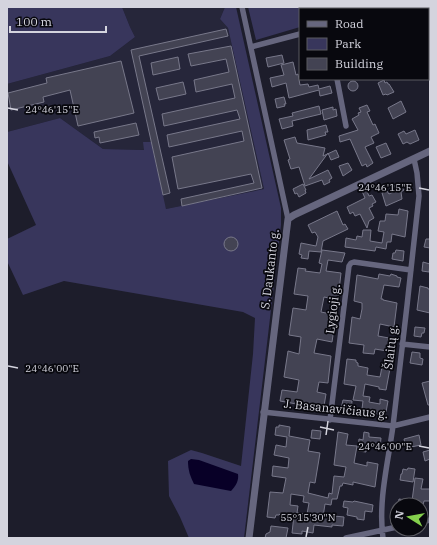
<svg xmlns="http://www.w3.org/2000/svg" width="437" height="545" font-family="'IBM Plex Serif',serif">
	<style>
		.built { fill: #26263a }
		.green { fill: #38365c }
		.water { fill: #080027 }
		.building { fill: #434353; stroke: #78788a; fill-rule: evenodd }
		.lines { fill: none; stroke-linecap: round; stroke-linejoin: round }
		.minor { stroke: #66667e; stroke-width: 5.5 }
		.tertiary { stroke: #66667e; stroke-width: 7 }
		.ticks { fill: none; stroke: #d4d4de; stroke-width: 1.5 }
		.labels { text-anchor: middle; stroke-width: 3.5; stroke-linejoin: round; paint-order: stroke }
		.street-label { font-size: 12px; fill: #d4d4de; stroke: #08080e }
		.ticks-label { font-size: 10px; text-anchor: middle; fill: #d4d4de; stroke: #08080e; stroke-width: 3.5; stroke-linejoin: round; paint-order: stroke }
	</style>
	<rect width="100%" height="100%" fill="#1d1d2b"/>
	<!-- built -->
	<path class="built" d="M122 7H225L220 19 228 28 264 189 166 209 145 150 103 149 60 118 7 132V84L110 56 135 37 130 27Z"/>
	<!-- green -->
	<path class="green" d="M7 7H122L130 27 135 37 110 56 7 84Z
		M225 7H236L277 190 281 208V225L244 538H189L180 517 169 496 168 461 191 450 202 453 241 466 253 354 255 318 243 312 64 281 23 295 7 261V239L36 225 7 161V132L60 118 103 149 144 150 143 142H151L166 209 264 189 228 28 220 19Z
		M248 7H381L372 9H300V27L256 40Z"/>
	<!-- water -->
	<path class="water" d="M191 459 199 460 238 474C239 480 236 486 231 491L194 484C190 476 188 470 188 461Z"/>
	<!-- building -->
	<path class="building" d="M226 29 228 36 139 56 170 193 163 195 131 50Z
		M231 46 262 188 182 206 181 199 254 183 251 174 178 189 172 157 244 141 242 131 169 147 167 135 240 119 237 110 164 126 162 114 235 98 232 84 196 92 194 80 229 72 226 59 191 66 188 54Z
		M282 55 284 63 268 67 266 58Z
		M178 57 180 69 153 75 151 63Z
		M121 61 134 113 78 126 70 90 43 97 44 102 11 110 8 93 47 83 46 78Z
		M293 62 296 75 298 74 300 85 308 84 309 87 318 85 319 89 330 86 332 93 320 96 319 90 289 98 286 83 272 87 270 78 284 75 281 65Z
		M384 80 385 83 387 82 388 84H389L394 92 387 95 386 94 383 95 378 83Z
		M348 86a5 5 0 1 1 10 0a5 5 0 1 1-10 0Z
		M183 82 186 94 159 100 156 88Z
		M284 97 286 104H284L285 106 277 108 275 99Z
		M401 101 406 112 393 119 388 108Z
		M367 105 370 111 367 112 373 125 375 124 379 133 371 137 374 143 365 147 373 163 367 167 366 164 362 166 350 139 340 142 339 136 358 130 352 119 359 115 358 113 361 112 359 108Z
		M319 106 321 114 292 121 293 126 282 129 279 119 293 116 292 113Z
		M333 107V110L336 109 337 116 324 120 322 110Z
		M136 123 139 135 100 143 99 137 95 138 94 132Z
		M326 125 328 132H325L326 135 308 140 307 130Z
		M415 130 419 140 410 144 407 142 403 144 398 134 404 131 406 134Z
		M295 137 297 143 325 148 323 156 336 150 339 157 331 160 328 153 309 179 328 170 332 178 329 180 330 182 324 185 322 180 305 186 299 167 291 169 288 160 290 159 284 140Z
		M386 143 391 154 381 158 376 147Z
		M348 163 352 170 343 176 339 166Z
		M400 183 404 190 401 192 402 199 386 206 382 193 387 191 389 194 397 190 394 186Z
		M303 184 306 190H305L306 193 299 197 297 193 295 194 293 189Z
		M365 187 369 196 372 195 376 202 372 204 373 206 369 208 374 218 369 221 367 228 360 214 355 216 353 212 350 214 347 207 365 198 361 189Z
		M399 209 408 211 405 237 392 234 391 242H387L386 249 376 247 375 251 345 247 346 238 356 240 357 236 362 237 363 230H371L370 241 382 243 384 232 378 231 380 221H385L386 214 398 215Z
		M337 211 343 225 345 224 348 229 323 241 321 252 309 251 308 259 301 258 302 255 299 254 301 243 316 246 318 237 315 232 312 233 308 225Z
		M224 244a7 7 0 1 1 14 0a7 7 0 1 1-14 0Z
		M426 239H430V248L424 247Z
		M322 250 345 253 342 262 328 260 326 271 341 273 338 300 324 297 321 312 336 315 332 342 317 339 314 353 331 356 328 383 319 382 317 392 326 394 324 406 321 405V407L308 404V406L302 405 280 401 282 390 297 392 299 380 284 377 288 351 299 354 301 337 289 335 293 308 306 310 308 296 294 294 298 268 306 269 305 271 320 273 322 264 319 263Z
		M396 250 404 251 403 261 392 259 393 253H395Z
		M423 262 430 264 429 272 422 271Z
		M379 274 390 276 391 274 397 276V277L401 278 399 287 384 285 381 299H383V300L397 303 394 327 380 324 378 336 389 338 388 340 393 341 392 349H387V351L375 349 374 354 363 353 364 345 349 343 352 317 360 319 362 309V303L354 301 357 275 378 279Z
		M420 286 428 288V289H430V313L417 310Z
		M415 327 425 328 424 333H422L421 337 414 336Z
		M412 352 420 353V358L423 359 422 365 410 363Z
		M347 359 356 360V362L358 363V366L368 368 367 375 380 377 383 362 391 363 386 390 379 389V387L365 384 363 396 370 397 369 402 380 404V399L388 401 386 412H384V415L377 414V411L362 409 363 401 353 400 356 386 344 384Z
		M430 381V405H428L422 383Z
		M343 400 352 401 351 411 341 409Z
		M279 425 290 427 289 436 310 440 308 451 320 453 315 483 310 482 308 493 328 498 329 493 332 494 334 476 344 477 346 467 334 465 338 432 348 434 346 445 357 446 354 463 367 466V462L378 464 375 487 353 482V485L343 483 342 486H340L337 499H332L331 505 325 504 323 517 333 518 334 516 344 517 343 526 332 525V527L314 525 313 533 302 531V534L292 533 294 515 280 514 279 515H276L275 518 267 517 270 492 283 493 286 478 272 476 273 466 288 468 289 458 274 455 276 445 286 447 287 437 275 435 276 427H279ZM291 494 304 496 303 502 309 503 307 514 297 513 298 506 290 505Z
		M312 430 321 431 320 439 311 438Z
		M364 432 369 433V437L381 438 380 448 367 446 366 452 358 451 359 439 363 440Z
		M419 435 421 445 406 448 404 439Z
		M430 450V459L425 461 423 452Z
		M408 468 415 469 413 482 400 480 401 474H402L403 469 407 470Z
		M415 478 423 479 421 489H430V501H424L423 505H398L399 499 412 501Z
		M344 501 353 502 354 501 373 505 372 512 365 511 364 520 357 519V517L347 515 348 508 343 507Z
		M271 526 288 528 286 538H265L266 534 270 532Z"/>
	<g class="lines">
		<!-- minor -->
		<path class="minor" d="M242 7 288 219
			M402 9 411 7
			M251 47 300 34
			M337 79 346 126
			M402 344 430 347
			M263 412 393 426 430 417
			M330 420 349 266 351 263 354 262 411 270
			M421 522 430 520
			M346 538 397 527
			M383 538C378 501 388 463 393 426 402 349 411 273 419 196L417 173 414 159"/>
		<!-- tertiary -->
		<path class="tertiary" d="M249 538 288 219 294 215 430 151"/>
	</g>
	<!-- ticks -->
	<path class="ticks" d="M8 108 18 110M419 188 429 190M8 366 18 368M320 427 334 430M326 435 328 421M419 446 429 448M306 537 308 527"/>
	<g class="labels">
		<!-- street labels -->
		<g class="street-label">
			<text transform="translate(270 269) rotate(-83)" y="4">S. Daukanto g.</text>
			<text transform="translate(333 309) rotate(-83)" y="4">Lygioji g.</text>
			<text transform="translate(391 347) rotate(-83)" y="4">Šlaitų g.</text>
			<text transform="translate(336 409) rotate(6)" y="4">J. Basanavičiaus g.</text>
		</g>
	</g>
	<g class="ticks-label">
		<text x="52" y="113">24°46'15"E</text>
		<text x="385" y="191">24°46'15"E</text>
		<text x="52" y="372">24°46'00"E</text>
		<text x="385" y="450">24°46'00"E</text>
		<text x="308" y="521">55°15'30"N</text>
	</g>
	<!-- border -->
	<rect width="437" height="545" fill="none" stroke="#d4d4de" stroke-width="16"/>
	<!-- legend -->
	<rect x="299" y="8" width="130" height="72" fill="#08080e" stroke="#5a5a61"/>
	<rect x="307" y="21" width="20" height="6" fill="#66667e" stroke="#5a5a61"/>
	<text x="335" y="28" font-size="12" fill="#d4d4de">Road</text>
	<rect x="307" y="38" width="20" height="12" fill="#38365c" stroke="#5a5a61"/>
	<text x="335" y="48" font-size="12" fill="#d4d4de">Park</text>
	<rect x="307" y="58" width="20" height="12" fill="#434353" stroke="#5a5a61"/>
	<text x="335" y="68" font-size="12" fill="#d4d4de">Building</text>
	<!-- north arrow -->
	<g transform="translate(409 517) rotate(281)"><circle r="19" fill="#08080e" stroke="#5a5a61"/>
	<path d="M0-3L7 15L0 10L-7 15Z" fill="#84cf4d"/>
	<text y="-6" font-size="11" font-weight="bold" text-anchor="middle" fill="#d4d4de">N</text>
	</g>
	<!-- scale -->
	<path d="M10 26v6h96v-6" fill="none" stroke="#d4d4de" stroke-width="2"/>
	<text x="16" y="26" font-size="12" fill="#d4d4de" stroke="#08080e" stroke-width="3" paint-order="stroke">100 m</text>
</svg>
